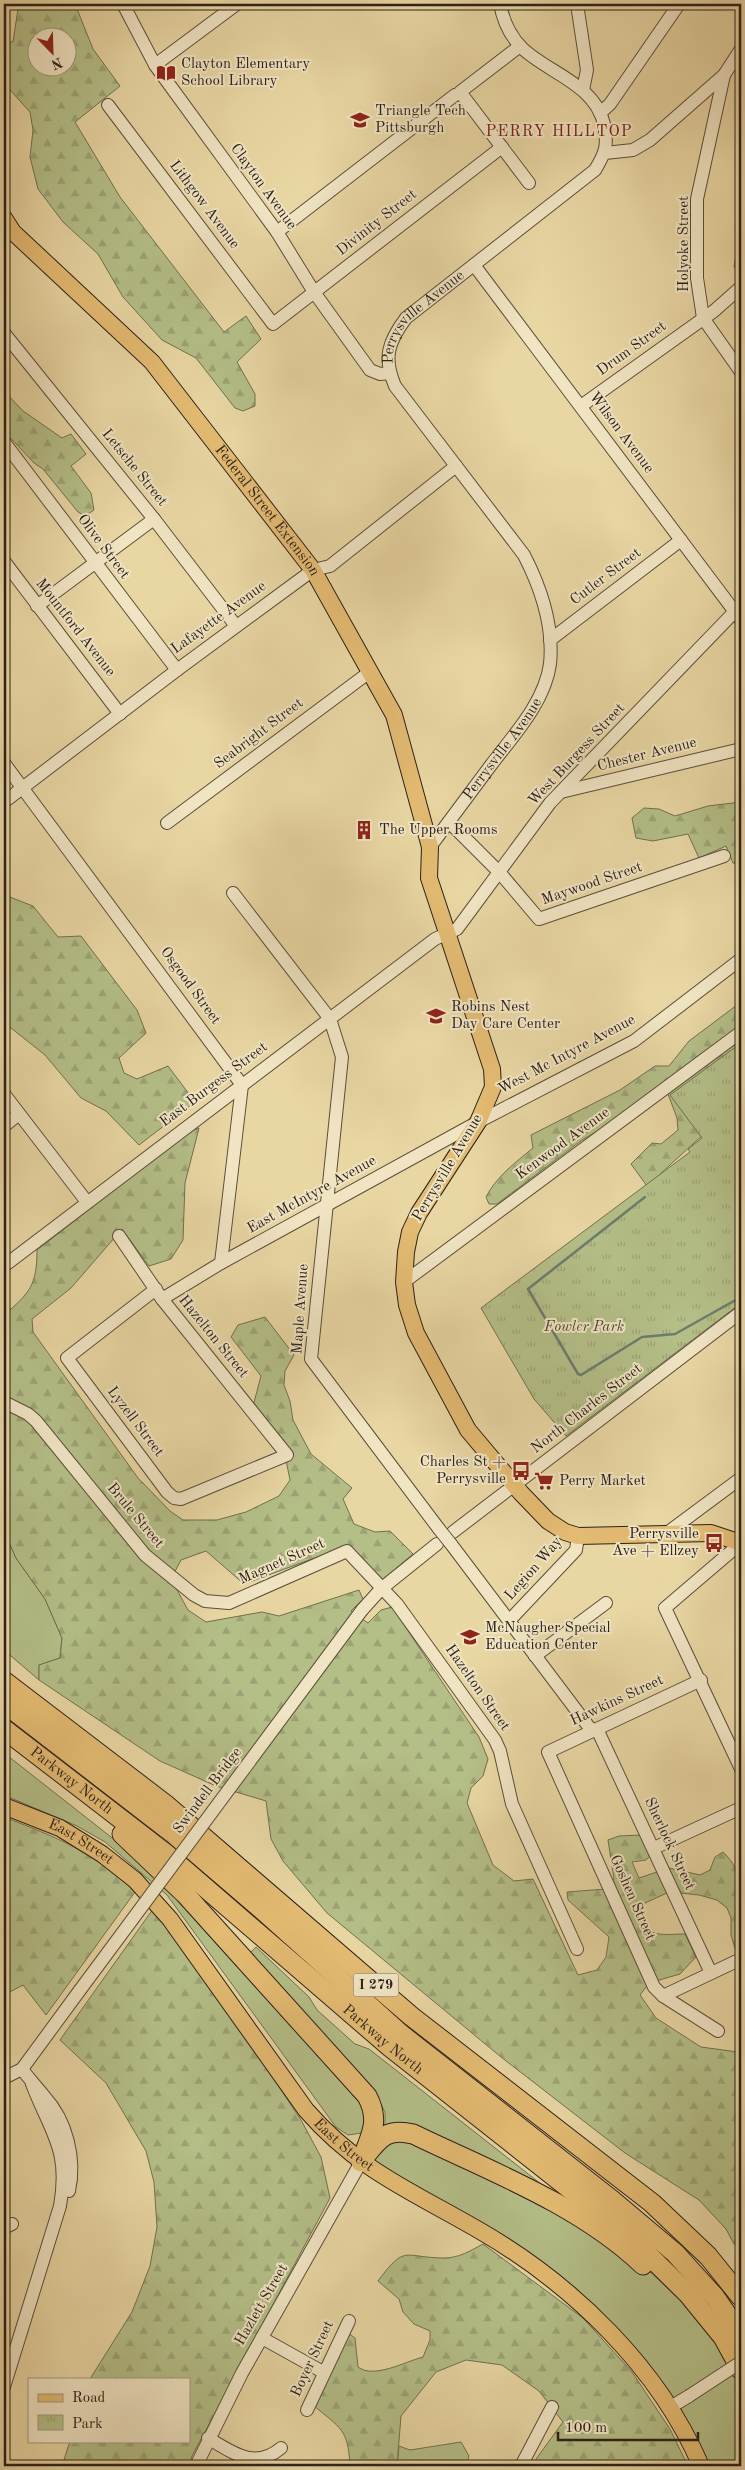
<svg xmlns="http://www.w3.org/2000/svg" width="745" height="2470" viewBox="0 0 745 2470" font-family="'Old Standard TT',serif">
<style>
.grass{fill:#b4be87;stroke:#707050}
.forest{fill:url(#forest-firs);stroke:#707050;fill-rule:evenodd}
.park{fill:url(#park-tufts);stroke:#707050}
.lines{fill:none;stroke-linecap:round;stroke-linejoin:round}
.stream{stroke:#6c7c6e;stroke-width:2.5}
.minor-casing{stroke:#5a4e3c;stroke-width:14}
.major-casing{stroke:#2b2119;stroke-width:18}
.highway-casing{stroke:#2b2119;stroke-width:21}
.minor{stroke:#f0e4c3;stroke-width:12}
.major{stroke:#e4bb72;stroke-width:16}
.highway{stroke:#e4bb72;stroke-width:19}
.minor-bridge-casing{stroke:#5a4e3c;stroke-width:14;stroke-linecap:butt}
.minor-bridge{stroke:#f0e4c3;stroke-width:12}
.labels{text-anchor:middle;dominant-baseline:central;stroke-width:4;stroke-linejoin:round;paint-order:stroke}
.shield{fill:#f0e4c3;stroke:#665c4c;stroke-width:1}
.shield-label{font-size:14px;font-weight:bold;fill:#2b2119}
.poi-label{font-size:15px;fill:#2b2119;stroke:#f0e4c3;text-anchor:start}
.street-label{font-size:15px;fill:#2b2119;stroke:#f0e4c3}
.park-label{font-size:15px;font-style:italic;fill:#4d4834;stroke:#f0e4c3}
.neighbourhood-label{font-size:16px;letter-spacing:1px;fill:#7a1f14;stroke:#f0e4c3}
</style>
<defs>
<pattern id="forest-firs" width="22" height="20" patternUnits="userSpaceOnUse" patternTransform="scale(1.25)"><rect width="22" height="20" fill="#b4be87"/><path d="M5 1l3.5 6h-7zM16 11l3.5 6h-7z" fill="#9ba374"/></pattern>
<pattern id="park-tufts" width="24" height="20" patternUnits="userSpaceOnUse" patternTransform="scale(1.25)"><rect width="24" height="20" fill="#b4be87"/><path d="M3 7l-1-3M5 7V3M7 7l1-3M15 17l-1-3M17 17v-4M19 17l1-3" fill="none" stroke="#9ba374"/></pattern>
</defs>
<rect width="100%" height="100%" fill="#e8d6a3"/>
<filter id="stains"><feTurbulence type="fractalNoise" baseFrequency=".004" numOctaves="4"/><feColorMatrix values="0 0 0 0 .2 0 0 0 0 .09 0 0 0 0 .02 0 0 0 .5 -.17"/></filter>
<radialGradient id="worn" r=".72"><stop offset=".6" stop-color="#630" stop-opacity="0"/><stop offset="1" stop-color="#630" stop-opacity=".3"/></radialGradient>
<g class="grass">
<path d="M4 1531 16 1558 45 1599 62 1638 60 1658 39 1665V1680L4 1650Z"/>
<path d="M4 1753 111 1837 176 1899 361 2104 369 2115 362 2133 348 2135 336 2127 167 1895 105 1842 77 1826 4 1795Z"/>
<path d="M256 1947 309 1997 317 2010 355 2044 369 2049 541 2184 539 2188 413 2126 402 2123 385 2126V2112L380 2103 249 1954Z"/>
<path d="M413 2134 635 2257 683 2303 716 2340 741 2374V2466H701L669 2408 570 2294 361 2162 377 2141Z"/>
<path d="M461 2442 469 2456 466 2466H397L399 2446 410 2450Z"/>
</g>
<g class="forest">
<path d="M4 4H75L93 49 120 86 75 122 120 197 224 332 246 316 261 339 237 362 255 394V406L243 411 235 408 196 358 162 340 123 297 98 254 63 222 38 189 30 157 33 130 30 112 11 91 4 89V42H13L18 9 4 6ZM38 38H68V68H38Z"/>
<path d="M741 219V268L734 267Z"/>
<path d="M4 391 23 411 62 438 71 434 86 454 71 466 91 493 94 510 85 516 78 512 43 469 34 463 4 431Z"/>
<path d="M741 802V864L733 863 726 846 699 858 688 834 653 841 636 838 632 818 644 808 659 809 675 816 708 806Z"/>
<path d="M7 896 33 906 58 937 81 936 137 1010 146 1033 119 1058 124 1073 137 1079 168 1066 195 1102 139 1145 106 1111 81 1098 45 1055 11 1028 4 1026V897Z"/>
<path d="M741 1002V1072L729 1111 647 1186 631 1164 652 1143 661 1144 678 1130 677 1118 668 1094 661 1090 622 1117 582 1140 497 1204H489L486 1197C496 1177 516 1162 533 1148L531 1135 620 1090 655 1066H669L689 1041Z"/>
<path d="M199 1128 185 1183 183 1240 171 1259 149 1266 122 1229 71 1288 32 1319 33 1332 138 1478 170 1511 183 1520H217L246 1512 279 1496 290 1480 283 1445 253 1406 261 1376 231 1337 238 1325 265 1317 294 1355 285 1371 284 1385 290 1401 293 1420 311 1454 352 1488 343 1499 354 1524 375 1532 390 1531 413 1554 382 1580 347 1546 244 1584 206 1551 181 1560 171 1579 188 1610 206 1622 262 1612 279 1616 359 1590 363 1599 351 1611 368 1623 381 1610 392 1607 479 1737 488 1759 483 1776 471 1788 467 1803 493 1865 514 1881 533 1879 578 1975 597 1970 606 1957 609 1937 568 1900 567 1892 606 1889 614 1879 608 1840 619 1836 641 1835 651 1855 646 1860 632 1862 639 1878 669 1868 700 1875 710 1870 715 1857 723 1852C734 1863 739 1871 736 1886L741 1892V1950L736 1952 731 1935V1918L727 1908 717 1900 699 1895 669 1892 645 1903 639 1917C650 1939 663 1934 685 1934L696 1957 680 1974 649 1983 640 1995 656 2018 701 2047 738 2052 741 2056V2249L734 2244 726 2229 699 2200 625 2153 501 2057 327 1913 283 1861 271 1839 266 1801 216 1786 160 1761 39 1680V1665L60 1658 62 1638 45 1599 16 1558 4 1531V1315C30 1293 37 1285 37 1250L189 1132Z"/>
<path d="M4 1817C56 1837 95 1852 135 1892L46 2015 23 1985 4 1995Z"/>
<path d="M153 1909 206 1977 301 2120 321 2157 330 2198 192 2456 189 2466H62L70 2441H189V2379H90L132 2312 150 2266 157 2227 154 2182 146 2151 106 2083 60 2040Z"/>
<path d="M483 2244 583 2318 632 2372 670 2429 688 2466H531L563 2422 539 2391 502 2365 466 2360 436 2372 401 2416 397 2466H350C348 2428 341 2429 313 2405L348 2333 355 2338 358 2367C374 2379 404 2362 423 2357L430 2340V2331L414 2324 403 2312 399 2299 378 2281C406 2243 404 2258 444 2258 459 2258 470 2251 483 2244Z"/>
</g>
<path class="park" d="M741 1043V1303L566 1436 534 1399 481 1308 690 1152 688 1149 702 1138 670 1095Z"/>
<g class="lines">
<path class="stream" d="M645 1197 528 1289 578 1374 581 1375 642 1337 675 1334 741 1297"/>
<g class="minor-casing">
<g id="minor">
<path d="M123 4 155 65 277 232 314 292 370 370 380 374 390 373"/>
<path d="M577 4 587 70 583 90"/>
<path d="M520 46 460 92 529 183"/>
<path d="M155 65 237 4"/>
<path d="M724 75 697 199V278L703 318 741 372"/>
<path d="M108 105 273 324 502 147"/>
<path d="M600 113 610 104 679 4"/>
<path d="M605 153 633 150 650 140 724 75 741 49"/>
<path d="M277 232 455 95"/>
<path d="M474 265 741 620"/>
<path d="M4 333 154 519 236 626"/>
<path d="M581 406 714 311 741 287"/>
<path d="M4 442 177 670"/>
<path d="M4 561 120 714"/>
<path d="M37 606 154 519"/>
<path d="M550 640 681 540"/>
<path d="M4 763 242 1085 221 1263"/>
<path d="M561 792 741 749"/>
<path d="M4 802 177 670 313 570 330 566 456 466"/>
<path d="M449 822 500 873 539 919 724 856"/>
<path d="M167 823 371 671"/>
<path id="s1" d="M430 847C450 820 471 792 491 765 513 736 545 702 550 664 554 625 541 588 524 555L395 386C383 358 388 342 406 318L595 170C606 152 608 145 604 124 595 84 548 73 522 48 510 36 503 20 500 4"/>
<path d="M233 893 330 1019 342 1057 311 1359 439 1529"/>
<path d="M4 1094 87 1202"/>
<path d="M4 1126 19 1114"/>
<path d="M119 1236 162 1299 287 1455 181 1499 174 1498 167 1492 67 1358 156 1289"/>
<path d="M4 1266 435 939 457 929 550 803 741 605"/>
<path d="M404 1282 741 1032"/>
<path d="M162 1299 221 1263 478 1122 634 1041 741 959"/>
<path d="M4 1402 28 1414 36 1421 145 1555 194 1595 205 1601 229 1603 347 1551 397 1604 495 1740 500 1751 512 1804 577 1949"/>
<path d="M453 1532 741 1312"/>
<path d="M667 1533 741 1478"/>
<path d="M741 1543 665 1608 741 1769"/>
<path d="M451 1544 592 1731"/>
<path d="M362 1610 381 1589 437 1544"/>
<path d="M509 1621 576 1550 578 1536"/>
<path d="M535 1656 606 1603"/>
<path d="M701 1680 548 1752 654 1987 663 1996 718 2031"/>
<path d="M597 1729 711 1973"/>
<path d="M654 1848 741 1808"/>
<path d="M663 1996 741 1959"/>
<path d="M22 2069C29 2079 37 2087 44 2096 67 2121 76 2159 69 2191"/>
<path d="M4 2078 22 2069 80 1990"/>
<path d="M4 2228 12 2224"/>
<path d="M262 2338 323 2372"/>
<path d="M4 2387 60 2206C70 2150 51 2133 32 2084"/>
<path d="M669 2408 689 2396"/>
<path d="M307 2410 349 2321"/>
<path d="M208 2438C233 2453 255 2470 281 2448"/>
<path d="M196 2466 242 2373 361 2162"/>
<path d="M521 2466 552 2407"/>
</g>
</g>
<g class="major-casing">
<g id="major">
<path id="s2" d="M4 218 13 232 152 362 313 570 394 715 430 847 429 878 492 1069 493 1087 478 1122 419 1213 410 1232 406 1252 404 1282 407 1305 416 1333 468 1430 521 1493 548 1521 565 1532 578 1536 711 1533 741 1543"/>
<path id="s3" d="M4 1806 60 1828 102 1854 135 1880 170 1919 306 2110C360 2172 414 2192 482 2232 573 2285 659 2368 701 2466"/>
</g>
</g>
<g class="highway-casing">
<g id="highway">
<path d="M4 1681 165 1804 411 2016 652 2203 708 2256 741 2297"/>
<path d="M4 1703 175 1835 267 1914 402 2035 612 2200 675 2253 715 2297 741 2335"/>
<path id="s4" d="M4 1729 165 1853 390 2047 627 2234 688 2294 723 2337 741 2370"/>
<path d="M122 1834 185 1894 367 2096C381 2122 370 2136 361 2162"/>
<path d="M366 2155C381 2136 389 2128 413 2134 490 2171 580 2205 643 2265"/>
</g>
</g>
<use href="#minor" class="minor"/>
<use href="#major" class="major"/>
<use href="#highway" class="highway"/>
<g class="minor-bridge-casing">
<g id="minor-bridge">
<path d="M439 1529 451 1544"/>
<path d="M80 1990 362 1610"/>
<path d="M689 2396 741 2362"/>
</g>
</g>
<use href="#minor-bridge" class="minor-bridge"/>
</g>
<defs>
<g id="library-bare" transform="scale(1.5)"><path d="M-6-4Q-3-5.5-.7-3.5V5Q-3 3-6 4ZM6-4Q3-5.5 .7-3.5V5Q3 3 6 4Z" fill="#8f2418" stroke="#f0e4c3" stroke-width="2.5" paint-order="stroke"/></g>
<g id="university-bare" transform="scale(1.5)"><path d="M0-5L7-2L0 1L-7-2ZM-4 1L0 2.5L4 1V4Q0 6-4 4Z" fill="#8f2418" stroke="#f0e4c3" stroke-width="2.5" paint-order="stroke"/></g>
<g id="building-bare" transform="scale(1.5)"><path d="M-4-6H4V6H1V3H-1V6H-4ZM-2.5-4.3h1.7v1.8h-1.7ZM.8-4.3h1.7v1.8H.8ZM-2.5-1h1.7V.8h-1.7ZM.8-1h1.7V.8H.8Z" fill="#8f2418" stroke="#f0e4c3" stroke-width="2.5" paint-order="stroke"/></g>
<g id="school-bare" transform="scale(1.5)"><path d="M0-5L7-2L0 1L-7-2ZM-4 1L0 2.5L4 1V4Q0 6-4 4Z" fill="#8f2418" stroke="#f0e4c3" stroke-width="2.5" paint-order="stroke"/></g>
<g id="bus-bare" transform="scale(1.5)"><path d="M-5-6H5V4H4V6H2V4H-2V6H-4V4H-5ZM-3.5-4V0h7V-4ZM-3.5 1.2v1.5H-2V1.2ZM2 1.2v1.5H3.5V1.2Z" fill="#8f2418" stroke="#f0e4c3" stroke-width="2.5" paint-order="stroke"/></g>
<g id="supermarket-bare" transform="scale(1.5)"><path d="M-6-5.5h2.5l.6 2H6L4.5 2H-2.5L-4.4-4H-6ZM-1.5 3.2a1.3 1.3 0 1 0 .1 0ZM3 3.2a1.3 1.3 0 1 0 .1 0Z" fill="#8f2418" stroke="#f0e4c3" stroke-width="2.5" paint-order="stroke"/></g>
</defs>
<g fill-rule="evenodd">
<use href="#library-bare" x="166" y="73"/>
<use href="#university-bare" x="360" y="120"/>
<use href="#building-bare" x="364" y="830"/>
<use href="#school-bare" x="436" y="1016"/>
<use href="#bus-bare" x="521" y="1471"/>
<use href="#supermarket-bare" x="544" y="1481"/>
<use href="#bus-bare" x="714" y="1543"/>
<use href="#school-bare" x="470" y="1637"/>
</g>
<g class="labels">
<rect class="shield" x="353.5" y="1973.5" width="45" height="23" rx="4"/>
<g class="shield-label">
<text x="376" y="1985">I 279</text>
</g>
<g class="poi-label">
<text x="181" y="64">Clayton Elementary<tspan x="181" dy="17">School Library</tspan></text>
<text x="375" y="111">Triangle Tech<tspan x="375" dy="17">Pittsburgh</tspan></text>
<text x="379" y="830">The Upper Rooms</text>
<text x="451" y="1007">Robins Nest<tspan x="451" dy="17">Day Care Center</tspan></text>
<text x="506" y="1462" text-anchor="end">Charles St +<tspan x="506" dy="17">Perrysville</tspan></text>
<text x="559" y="1481">Perry Market</text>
<text x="699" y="1534" text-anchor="end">Perrysville<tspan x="699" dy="17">Ave + Ellzey</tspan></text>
<text x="485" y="1628">McNaugher Special<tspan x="485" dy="17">Education Center</tspan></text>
</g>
<g class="street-label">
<text transform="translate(263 187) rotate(54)">Clayton Avenue</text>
<text transform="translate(204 205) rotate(53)">Lithgow Avenue</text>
<text transform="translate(377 223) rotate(-38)">Divinity Street</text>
<text transform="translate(684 244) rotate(-90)">Holyoke Street</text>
<text stroke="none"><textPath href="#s1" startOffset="631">Perrysville Avenue</textPath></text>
<text transform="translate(632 349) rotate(-36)">Drum Street</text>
<text transform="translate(621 433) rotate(53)">Wilson Avenue</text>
<text transform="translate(134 468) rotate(51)">Letsche Street</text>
<text stroke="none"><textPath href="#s2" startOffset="395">Federal Street Extension</textPath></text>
<text transform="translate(103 547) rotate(53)">Olive Street</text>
<text transform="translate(606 577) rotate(-37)">Cutler Street</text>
<text transform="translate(219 618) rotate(-36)">Lafayette Avenue</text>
<text transform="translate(75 628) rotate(52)">Mountford Avenue</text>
<text transform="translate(259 734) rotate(-37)">Seabright Street</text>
<text stroke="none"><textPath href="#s1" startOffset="122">Perrysville Avenue</textPath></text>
<text transform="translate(577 755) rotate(-47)">West Burgess Street</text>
<text transform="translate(647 755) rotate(-14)">Chester Avenue</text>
<text transform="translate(592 884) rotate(-19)">Maywood Street</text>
<text transform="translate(190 986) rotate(54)">Osgood Street</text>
<text transform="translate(567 1055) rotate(-28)">West Mc Intyre Avenue</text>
<text transform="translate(214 1085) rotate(-37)">East Burgess Street</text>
<text transform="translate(563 1144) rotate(-36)">Kenwood Avenue</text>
<text transform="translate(448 1168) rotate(-59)">Perrysville Avenue</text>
<text transform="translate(312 1195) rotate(-29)">East McIntyre Avenue</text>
<text transform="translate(301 1309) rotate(-86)">Maple Avenue</text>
<text transform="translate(213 1337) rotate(51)">Hazelton Street</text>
<text transform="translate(587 1409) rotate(-38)">North Charles Street</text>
<text transform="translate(135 1422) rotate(53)">Lyzell Street</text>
<text transform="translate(135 1516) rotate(50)">Brule Street</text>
<text transform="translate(282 1562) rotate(-24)">Magnet Street</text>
<text transform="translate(534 1569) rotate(-49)">Legion Way</text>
<text transform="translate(477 1688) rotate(55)">Hazelton Street</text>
<text transform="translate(617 1701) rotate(-25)">Hawkins Street</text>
<text stroke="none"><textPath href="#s4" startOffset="85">Parkway North</textPath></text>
<text transform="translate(208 1791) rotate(-53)">Swindell Bridge</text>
<text stroke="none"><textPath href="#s3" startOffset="85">East Street</textPath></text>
<text transform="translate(669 1844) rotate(65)">Sherlock Street</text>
<text transform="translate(632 1898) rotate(66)">Goshen Street</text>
<text stroke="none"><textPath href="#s4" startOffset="490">Parkway North</textPath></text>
<text stroke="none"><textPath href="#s3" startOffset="490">East Street</textPath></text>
<text transform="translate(262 2305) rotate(-60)">Hazlett Street</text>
<text transform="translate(313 2359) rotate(-65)">Boyer Street</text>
</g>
<g class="park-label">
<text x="584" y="1327">Fowler Park</text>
</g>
<g class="neighbourhood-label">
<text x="559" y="132">PERRY HILLTOP</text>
</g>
</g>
<rect width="745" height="2470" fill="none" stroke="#e8d6a3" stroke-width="20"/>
<rect x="5" y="5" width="735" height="2460" fill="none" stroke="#2b2119" stroke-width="2.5"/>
<rect x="10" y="10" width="725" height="2450" fill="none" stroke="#2b2119"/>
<rect x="28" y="2378" width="162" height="65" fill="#f0e4c3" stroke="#a1967f"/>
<rect x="38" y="2394" width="25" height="8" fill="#e4bb72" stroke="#a1967f"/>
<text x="72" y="2402" font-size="15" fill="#2b2119">Road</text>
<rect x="38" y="2415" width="25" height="15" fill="url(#park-tufts)" stroke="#a1967f"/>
<text x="72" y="2428" font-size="15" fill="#2b2119">Park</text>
<g transform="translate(52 52) rotate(157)"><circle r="24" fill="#f0e4c3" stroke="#a1967f"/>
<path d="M0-4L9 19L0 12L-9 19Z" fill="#8f2418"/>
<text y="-8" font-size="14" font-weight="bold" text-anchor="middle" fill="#2b2119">N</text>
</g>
<path d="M558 2432v8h140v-8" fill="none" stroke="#2b2119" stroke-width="2.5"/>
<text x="565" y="2432" font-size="15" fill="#2b2119" stroke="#f0e4c3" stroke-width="4" paint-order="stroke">100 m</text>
<rect width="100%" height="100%" filter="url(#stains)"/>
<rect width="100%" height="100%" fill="url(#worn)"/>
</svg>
